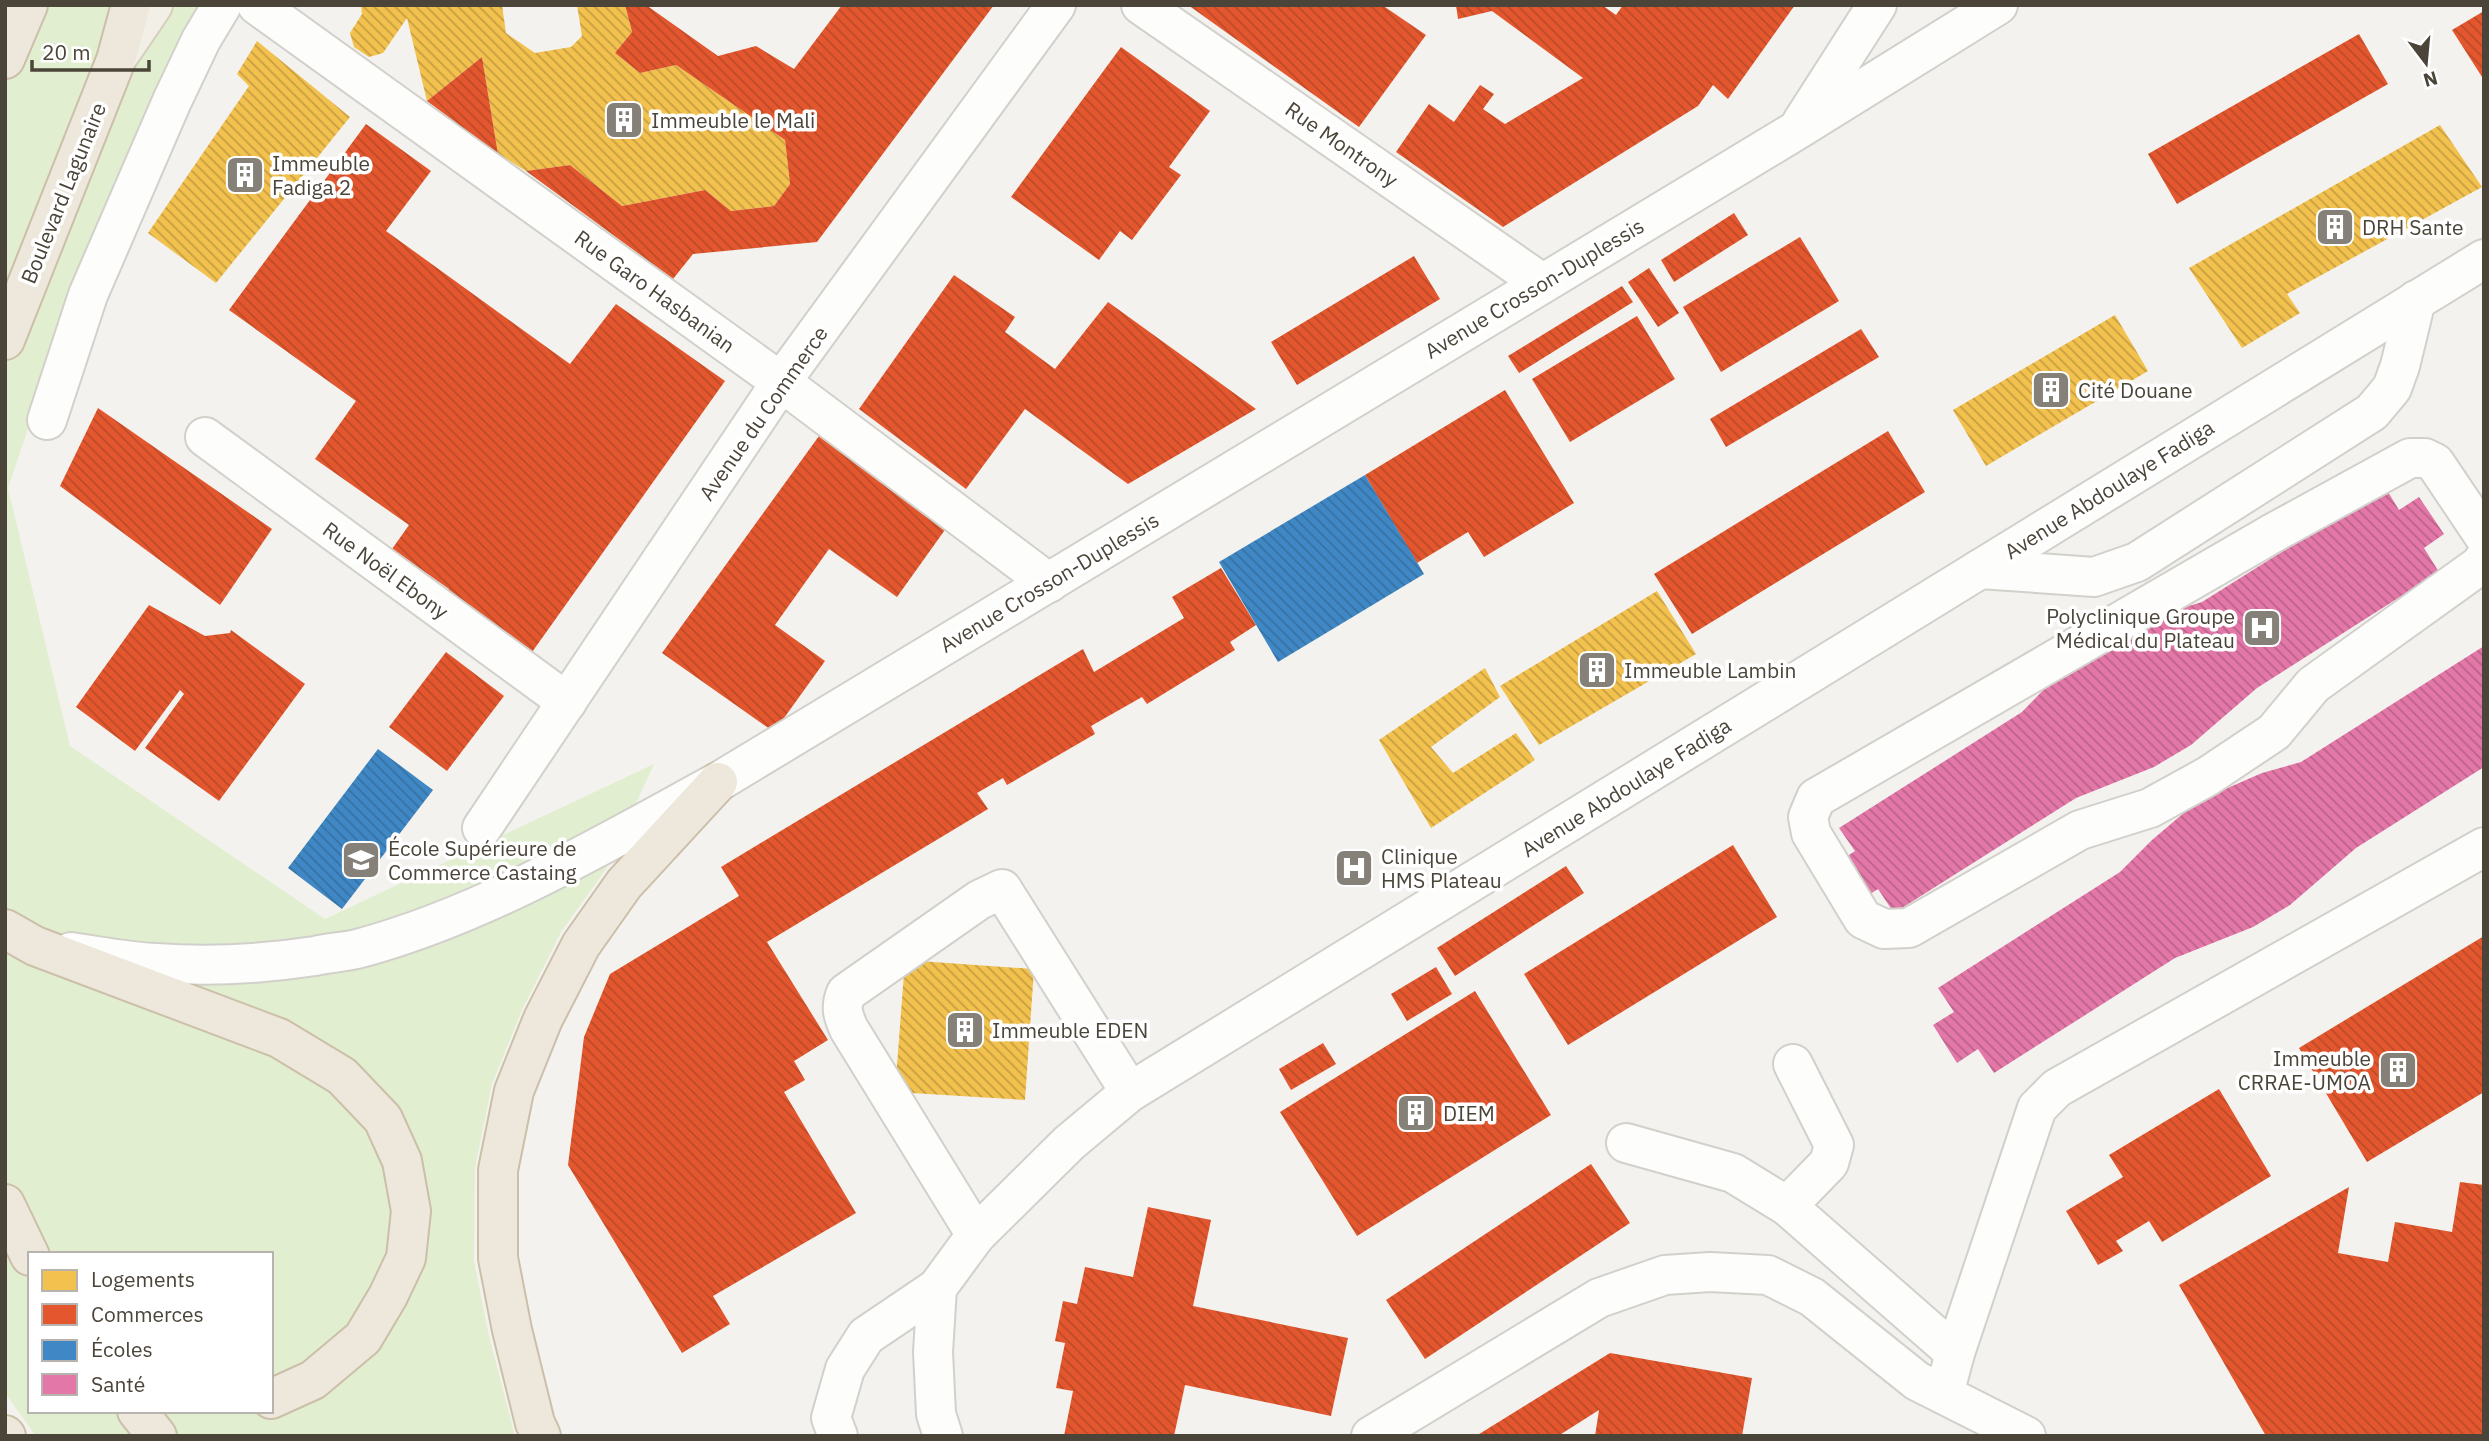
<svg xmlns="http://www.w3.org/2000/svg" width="2489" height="1441" viewBox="0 0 2489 1441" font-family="'IBM Plex Sans',sans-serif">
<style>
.green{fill:#e1eecf;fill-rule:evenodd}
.homes{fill:url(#homes-back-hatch)}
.shops{fill:url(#shops-back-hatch)}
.schools{fill:url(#schools-back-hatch)}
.health{fill:url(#health-back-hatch)}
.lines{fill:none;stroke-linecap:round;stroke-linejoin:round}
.minor-casing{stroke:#d2d0cb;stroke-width:42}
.major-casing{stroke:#d6cebb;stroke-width:42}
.highway-casing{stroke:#ccbfa9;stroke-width:42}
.minor{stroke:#fdfdfc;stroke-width:38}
.major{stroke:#f2efe6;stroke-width:38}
.highway{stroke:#ede8db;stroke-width:38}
.labels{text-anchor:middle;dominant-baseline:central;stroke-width:7;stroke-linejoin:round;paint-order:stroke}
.poi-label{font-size:21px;fill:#4b4439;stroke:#fff;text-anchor:start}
.street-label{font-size:21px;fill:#4b4439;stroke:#fff}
</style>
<defs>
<pattern id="homes-back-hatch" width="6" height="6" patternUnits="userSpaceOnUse" patternTransform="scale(1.75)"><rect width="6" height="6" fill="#f2c14e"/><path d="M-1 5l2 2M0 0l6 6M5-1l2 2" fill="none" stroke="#c69e42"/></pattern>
<pattern id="shops-back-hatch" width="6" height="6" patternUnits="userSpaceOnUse" patternTransform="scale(1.75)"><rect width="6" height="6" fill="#e4572e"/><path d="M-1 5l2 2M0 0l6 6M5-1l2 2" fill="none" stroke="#bb4a28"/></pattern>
<pattern id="schools-back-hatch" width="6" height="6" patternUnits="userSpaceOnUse" patternTransform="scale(1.75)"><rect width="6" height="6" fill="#3f88c5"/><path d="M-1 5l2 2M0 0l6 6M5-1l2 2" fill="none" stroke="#3771a1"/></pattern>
<pattern id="health-back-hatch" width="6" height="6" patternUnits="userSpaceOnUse" patternTransform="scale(1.75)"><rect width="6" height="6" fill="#e377a8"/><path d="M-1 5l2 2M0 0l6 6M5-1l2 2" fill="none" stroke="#ba638a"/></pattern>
</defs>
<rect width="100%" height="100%" fill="#f4f2ee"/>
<path class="green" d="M5 5H212L90 246 8 488 70 746 325 919 654 764 606 869 561 932 522 1010 492 1084 475 1168 474 1261 489 1336 515 1436H36L5 1393ZM30 1254H271V1411H30Z"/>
<g class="homes">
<path d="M361 5H502L506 33 535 53 571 47 582 36 577 5H625L632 32 615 53 640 73 676 65 785 140 790 184 774 206 731 211 705 190 622 206 570 165 526 171 498 154 482 57 427 101 407 18 383 53 369 57 354 47 350 33 362 14Z"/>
<path d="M257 41 350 117 216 283 148 233 249 86 237 74Z"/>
<path d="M2440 125 2482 187 2287 294 2300 313 2242 348 2189 268Z"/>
<path d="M2115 315 2148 371 1986 466 1953 410Z"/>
<path d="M1657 591 1696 654 1539 745 1500 686Z"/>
<path d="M1485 668 1500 697 1431 747 1453 773 1516 733 1535 760 1431 828 1379 740Z"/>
<path d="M905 960 1034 969 1025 1100 895 1092Z"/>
</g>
<g class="shops">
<path d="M625 5H646L718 56 756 46 794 69 842 5H994L817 242 693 254 673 279 526 171 570 165 622 206 705 190 731 211 774 206 790 184 785 140 676 65 640 73 615 53 632 32Z"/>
<path d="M1188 5H1382L1426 35 1359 127Z"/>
<path d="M1456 5H1602L1616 15 1623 5H1795L1728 99 1713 85 1698 106 1503 227 1396 152 1429 104 1454 122 1480 85 1494 94 1483 109 1505 124 1583 78 1492 11 1458 19Z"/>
<path d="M2484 11V80L2452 30Z"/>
<path d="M2359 34 2388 84 2177 204 2148 154Z"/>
<path d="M1121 47 1210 111 1169 167 1181 175 1132 240 1120 231 1099 260 1011 197Z"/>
<path d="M482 57 498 154 427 101Z"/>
<path d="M366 124 431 171 386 231 570 364 616 304 725 381 525 662 440 601 449 589 392 549 409 525 315 459 356 401 229 310Z"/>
<path d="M1734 213 1748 235 1674 282 1661 260Z"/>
<path d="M1800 237 1839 301 1721 372 1683 307Z"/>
<path d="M1414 256 1440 299 1297 385 1271 342Z"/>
<path d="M1649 268 1679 313 1658 327 1628 282Z"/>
<path d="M954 275 1015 317 1005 332 1055 369 1108 302 1256 409 1128 484 1025 409 966 489 859 409Z"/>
<path d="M1622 286 1633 302 1519 373 1508 356Z"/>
<path d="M1637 316 1675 379 1570 442 1532 379Z"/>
<path d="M1861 329 1879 357 1726 447 1710 419Z"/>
<path d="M1505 390 1574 503 1484 557 1468 532 1417 563 1365 475Z"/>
<path d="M98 408 272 529 220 605 60 486Z"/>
<path d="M1888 431 1925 492 1692 634 1654 574Z"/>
<path d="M819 436 947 527 897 597 829 549 775 625 825 661 774 732 662 653Z"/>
<path d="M1221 568 1256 625 1230 642 1235 650 1147 704 1142 697 1091 726 1095 734 1007 785 1003 778 977 793 988 809 767 942 828 1040 794 1061 805 1080 784 1092 856 1213 713 1296 730 1324 682 1353 568 1165 584 1037 610 974 739 896 721 867 1083 649 1094 672 1184 618 1172 597Z"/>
<path d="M149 605 205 636 230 633 231 630 305 684 219 801 145 748 184 694 180 690 135 751 76 707Z"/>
<path d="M446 652 504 696 447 771 389 727Z"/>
<path d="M1733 845 1777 917 1568 1045 1524 974Z"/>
<path d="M1566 866 1584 893 1455 976 1437 948Z"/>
<path d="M2484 936V1092L2367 1162 2299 1048Z"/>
<path d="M1436 967 1452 994 1407 1021 1391 994Z"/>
<path d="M1475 991 1551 1115 1357 1236 1280 1112Z"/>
<path d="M1323 1043 1336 1064 1291 1090 1279 1069Z"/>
<path d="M2219 1089 2271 1176 2162 1242 2149 1221 2116 1241 2123 1251 2098 1265 2066 1211 2123 1177 2109 1155Z"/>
<path d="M1591 1164 1630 1223 1425 1359 1386 1300Z"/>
<path d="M2460 1182 2484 1185V1436H2266L2179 1285 2349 1187 2338 1253 2388 1262 2395 1222 2452 1232Z"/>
<path d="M1148 1207 1211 1220 1193 1306 1348 1338 1331 1416 1185 1385 1174 1436H1064L1073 1391 1056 1388 1065 1343 1055 1341 1063 1301 1077 1304 1085 1267 1133 1277Z"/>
<path d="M1610 1353 1752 1378 1742 1436H1595L1599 1410 1558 1436H1476Z"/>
</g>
<g class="schools">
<path d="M1365 475 1424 574 1278 662 1219 562Z"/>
<path d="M378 749 433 790 342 909 288 868Z"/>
</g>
<g class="health">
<path d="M2385 487 2399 510 2419 497 2444 534 2424 548 2439 572 2257 688 2191 745 2154 767 2076 798 1894 913 1878 889 1858 902 1834 865 1855 851 1839 828 2022 712 2053 680 2163 614 2202 602Z"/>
<path d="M2484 646V767L2356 848 2290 905 2253 927 2175 958 1994 1073 1978 1049 1957 1063 1933 1025 1954 1012 1938 988 2120 872 2152 840 2185 812 2223 790 2262 773 2301 762Z"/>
</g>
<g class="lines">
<g class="minor-casing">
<g id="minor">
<path d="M257 5 781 382 1049 583"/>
<path d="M1141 5 1542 283"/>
<path d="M1802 122 1877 5"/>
<path d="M47 420 88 295 172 101 201 40 222 5"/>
<path d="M205 437 567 702"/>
<path d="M2484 536 2435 463 2425 458H2410L2273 533 1816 798 1808 817 1811 833 1863 919 1884 929 1909 928 2080 830 2150 808 2208 776 2274 732 2313 685 2480 565 2484 559"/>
<path d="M1980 569 2094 577 2137 562 2372 412 2392 388 2400 366 2416 300"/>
<path d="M482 828 781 382 1056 5"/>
<path d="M71 952C99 956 128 962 156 963 209 967 262 964 315 956 328 953 343 952 357 949 482 916 604 844 718 782L1797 130 1998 5"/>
<path d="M1626 1143 1733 1173 1787 1206 1955 1353"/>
<path d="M1787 1206 1829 1163 1834 1145 1793 1064"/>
<path d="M976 1235 849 1029C843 1016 840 1007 846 993L979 900 1002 889 1130 1092"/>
<path d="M1944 1394 1955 1353 2037 1108 2057 1088 2484 847"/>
<path d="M838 1436 831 1418 845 1369 866 1336 937 1288"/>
<path d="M943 1436 936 1414 933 1352 937 1288 976 1235 1069 1143 1130 1092 2484 259"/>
<path d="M1371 1436 1599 1298 1665 1275 1710 1272 1768 1275 1812 1297 1917 1381 2026 1436"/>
</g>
</g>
<g class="major-casing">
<path id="major" d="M119 55 153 5"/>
</g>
<g class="highway-casing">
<g id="highway">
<path d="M5 59 28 5"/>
<path d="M5 340 116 60 131 5"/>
<path d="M5 929 35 946 279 1038 342 1076 383 1119 402 1161 411 1211 406 1258 388 1296 363 1338 313 1380 271 1399"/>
<path d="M5 1204 30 1256"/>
<path d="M137 1411 157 1436"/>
<path d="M5 1435 6 1436"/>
<path d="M541 1436 535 1423 512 1330 498 1258V1170L514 1091 543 1019 581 945 624 884 718 782"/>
</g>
</g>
<use href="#minor" class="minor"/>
<use href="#major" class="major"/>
<use href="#highway" class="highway"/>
</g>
<defs>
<g id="building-square" transform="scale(2.0125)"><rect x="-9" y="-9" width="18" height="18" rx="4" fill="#868178" stroke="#fff"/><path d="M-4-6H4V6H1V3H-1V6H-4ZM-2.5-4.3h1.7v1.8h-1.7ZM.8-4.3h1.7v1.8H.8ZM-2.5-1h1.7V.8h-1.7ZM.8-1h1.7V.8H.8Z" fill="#fff"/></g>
<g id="hospital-square" transform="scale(2.0125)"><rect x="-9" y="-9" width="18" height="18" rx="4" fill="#868178" stroke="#fff"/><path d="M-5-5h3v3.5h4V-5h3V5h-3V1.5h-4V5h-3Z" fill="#fff"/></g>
<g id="university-square" transform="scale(2.0125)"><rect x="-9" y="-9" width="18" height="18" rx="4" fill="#868178" stroke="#fff"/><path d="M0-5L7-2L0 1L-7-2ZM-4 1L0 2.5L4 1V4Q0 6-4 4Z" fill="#fff"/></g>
</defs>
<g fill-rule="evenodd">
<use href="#building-square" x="624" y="120"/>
<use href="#building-square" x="245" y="175"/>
<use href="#building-square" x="2335" y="227"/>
<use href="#building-square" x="2051" y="390"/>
<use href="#hospital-square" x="2262" y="628"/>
<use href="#building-square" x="1597" y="670"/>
<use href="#university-square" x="361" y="860"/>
<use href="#hospital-square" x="1354" y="868"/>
<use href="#building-square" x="965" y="1030"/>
<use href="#building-square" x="2398" y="1070"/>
<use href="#building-square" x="1416" y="1113"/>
</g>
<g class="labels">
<g class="poi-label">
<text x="651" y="120">Immeuble le Mali</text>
<text x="272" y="163">Immeuble<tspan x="272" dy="24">Fadiga 2</tspan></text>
<text x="2362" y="227">DRH Sante</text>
<text x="2078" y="390">Cité Douane</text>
<text x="2235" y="616" text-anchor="end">Polyclinique Groupe<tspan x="2235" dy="24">Médical du Plateau</tspan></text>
<text x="1624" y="670">Immeuble Lambin</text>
<text x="388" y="848">École Supérieure de<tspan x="388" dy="24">Commerce Castaing</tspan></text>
<text x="1381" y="856">Clinique<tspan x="1381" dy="24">HMS Plateau</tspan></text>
<text x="992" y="1030">Immeuble EDEN</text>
<text x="2371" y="1058" text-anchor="end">Immeuble<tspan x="2371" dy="24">CRRAE-UMOA</tspan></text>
<text x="1443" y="1113">DIEM</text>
</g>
<g class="street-label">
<text transform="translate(1342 144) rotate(35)">Rue Montrony</text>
<text transform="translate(63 193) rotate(-68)">Boulevard Lagunaire</text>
<text transform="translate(1534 288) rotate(-31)">Avenue Crosson-Duplessis</text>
<text transform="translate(655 291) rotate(36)">Rue Garo Hasbanian</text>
<text transform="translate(763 413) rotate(-55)">Avenue du Commerce</text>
<text transform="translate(2109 489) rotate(-32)">Avenue Abdoulaye Fadiga</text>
<text transform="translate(386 570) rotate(36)">Rue Noël Ebony</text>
<text transform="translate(1049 582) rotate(-31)">Avenue Crosson-Duplessis</text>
<text transform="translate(1626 787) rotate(-32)">Avenue Abdoulaye Fadiga</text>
</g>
</g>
<rect width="2489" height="1441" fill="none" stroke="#4b4439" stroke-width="14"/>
<rect x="28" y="1252" width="245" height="161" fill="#ffffff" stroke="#b7b4b0" stroke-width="2"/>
<rect x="42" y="1270" width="35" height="21" fill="#f2c14e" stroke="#b7b4b0" stroke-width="2"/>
<text x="91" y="1287" font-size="21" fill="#4b4439">Logements</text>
<rect x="42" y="1304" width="35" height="21" fill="#e4572e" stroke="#b7b4b0" stroke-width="2"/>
<text x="91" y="1322" font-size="21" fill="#4b4439">Commerces</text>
<rect x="42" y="1340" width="35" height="21" fill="#3f88c5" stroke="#b7b4b0" stroke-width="2"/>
<text x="91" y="1357" font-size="21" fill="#4b4439">Écoles</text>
<rect x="42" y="1374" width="35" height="21" fill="#e377a8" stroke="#b7b4b0" stroke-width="2"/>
<text x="91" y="1392" font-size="21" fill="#4b4439">Santé</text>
<g transform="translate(2426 63) rotate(164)" stroke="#ffffff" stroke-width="5" paint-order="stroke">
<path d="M0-5L12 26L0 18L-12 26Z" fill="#4b4439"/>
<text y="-10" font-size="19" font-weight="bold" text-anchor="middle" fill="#4b4439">N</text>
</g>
<path d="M32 60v10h117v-10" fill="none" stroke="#4b4439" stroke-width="3.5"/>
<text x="42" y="60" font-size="21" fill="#4b4439" stroke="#ffffff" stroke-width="5" paint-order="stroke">20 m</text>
</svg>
